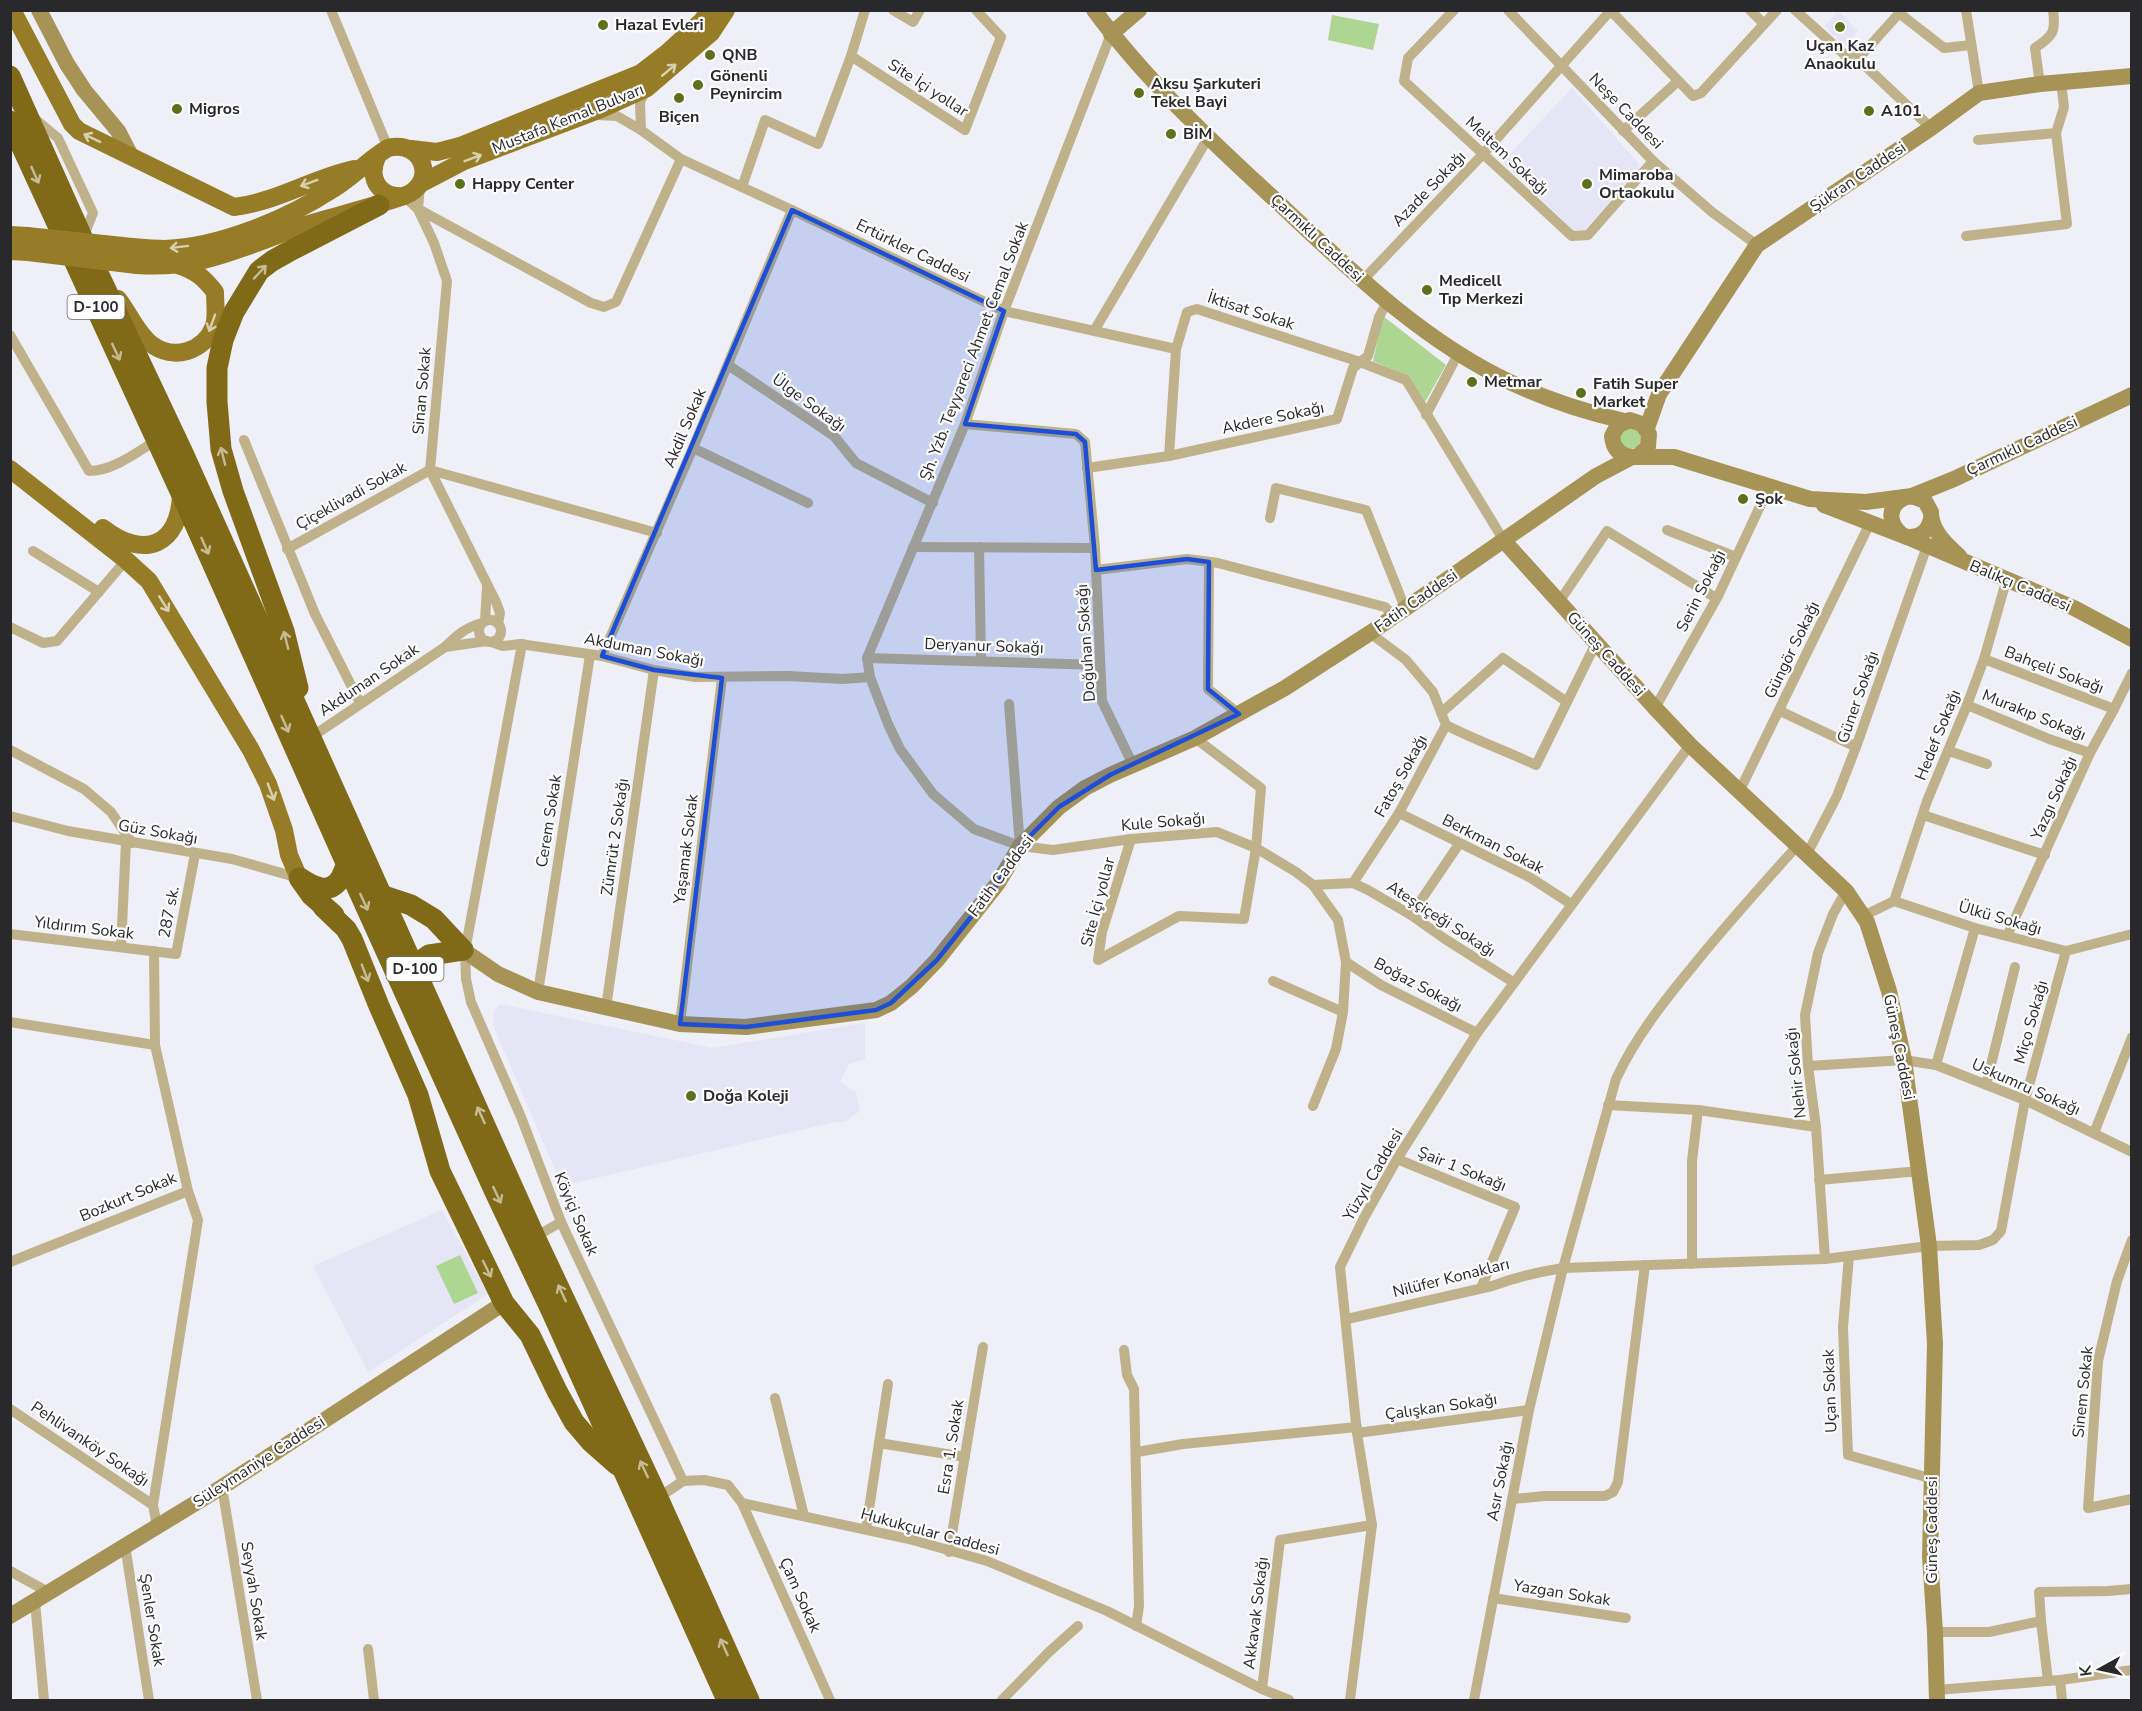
<svg xmlns="http://www.w3.org/2000/svg" width="2142" height="1711" viewBox="0 0 2142 1711" font-family="'Nunito Sans',sans-serif">
<style>
.built{fill:#e5e5f5}
.green{fill:#add693}
.lines{fill:none;stroke-linecap:round;stroke-linejoin:round}
.street{stroke:#bfb28a;stroke-width:10}
.secondary{stroke:#a79355;stroke-width:16}
.primary{stroke:#967c26;stroke-width:18}
.highway{stroke:#816a17;stroke-width:21}
.primary-bridge{stroke:#967c26;stroke-width:18}
.oneway{stroke:#d9d0b2}
.oneway2{stroke:#c5bb96}
.marked{fill:#1d4ed8;fill-opacity:0.2;stroke:#1d4ed8;stroke-width:4.5;stroke-linejoin:round}
.poi-dot{fill:#5f701d;stroke:#fdfdfe;stroke-width:2}
.labels{text-anchor:middle;dominant-baseline:central;stroke-width:4.5;stroke-linejoin:round;paint-order:stroke}
.shield{fill:#fdfdfe;stroke:#69696b;stroke-width:1.5}
.shield-label{font-size:15px;font-weight:bold;fill:#29292c}
.poi-label{font-size:16px;font-weight:bold;fill:#29292c;stroke:#fdfdfe;text-anchor:start}
.street-label{font-size:16px;fill:#29292c;stroke:#fdfdfe}
</style>
<rect width="100%" height="100%" fill="#efeff7"/>
<g class="built">
<path d="M1838 11 1858 31 1845 45 1835 37 1834 35 1833 36 1825 26Z"/>
<path d="M1572 88 1639 164 1638 171 1584 230H1574L1502 162Z"/>
<path d="M500 1004 713 1048 865 1023V1059L849 1064 840 1082 856 1092 860 1111 845 1122H835L562 1186 493 1025 494 1011Z"/>
<path d="M442 1210 488 1294 368 1372 313 1266Z"/>
</g>
<g class="green">
<path d="M1332 15 1379 24 1373 50 1328 40Z"/>
<path d="M1383 316 1446 365 1425 402 1410 377 1373 361Z"/>
<circle cx="1630" cy="438" r="11"/>
<path d="M460 1255 478 1293 454 1304 436 1266Z"/>
</g>
<g class="lines">
<g class="street">
<path d="M331 10 388 148"/>
<path d="M893 10 913 22 920 10"/>
<path d="M1454 10 1408 58 1404 81 1572 236 1588 235 1653 161"/>
<path d="M1508 10 1653 161 1712 212 1757 245"/>
<path d="M1750 10 1764 24"/>
<path d="M1795 10 1845 55 1858 59 1931 128"/>
<path d="M1966 10 1979 93"/>
<path d="M1611 11 1693 96 1701 93 1777 10"/>
<path d="M1899 13 1944 48 1971 45"/>
<path d="M1111 34 1004 311 965 424 867 658 870 677 888 724 900 749 933 794 974 829 1020 846 1053 850 1131 839 1217 832 1256 848 1296 872 1313 885 1338 920 1346 962 1343 1012 1336 1049 1313 1106"/>
<path d="M851 56 865 10"/>
<path d="M1858 59 1902 10"/>
<path d="M2040 84 2035 48C2053 36 2056 32 2053 10"/>
<path d="M596 115 617 116 641 130 681 159 792 210 1004 311 1176 349"/>
<path d="M34 118 58 138 93 213 83 238"/>
<path d="M641 130 640 102 646 90"/>
<path d="M1623 131 1677 82"/>
<path d="M1978 140 2056 133"/>
<path d="M420 185 418 209 591 303 604 307 616 302 681 159"/>
<path d="M742 187 765 120 818 144 851 56 965 130 1001 37 976 10"/>
<path d="M404 196 418 209 434 243 447 281 430 470 496 602 500 613 498 624"/>
<path d="M1966 236 2067 224 2056 133 2064 107 2061 82"/>
<path d="M1362 281 1483 154 1611 10"/>
<path d="M1094 331 1208 138"/>
<path d="M10 335 89 471C113 471 137 452 157 440"/>
<path d="M728 365 834 436 856 463 933 503"/>
<path d="M1426 415 1458 354"/>
<path d="M965 424 1076 434 1085 442 1095 548 1102 701 1133 765"/>
<path d="M244 440 315 614 360 703"/>
<path d="M693 448 808 503"/>
<path d="M1169 456 1176 349 1187 312 1197 309 1360 362 1406 380 1504 541"/>
<path d="M1087 468 1169 456 1337 419 1353 368 1368 356 1379 317 1387 302"/>
<path d="M1270 518 1276 488 1366 510 1405 608"/>
<path d="M1667 530 1736 557"/>
<path d="M913 547 1095 548"/>
<path d="M979 547 981 660"/>
<path d="M287 549 430 470 657 533"/>
<path d="M33 551 99 592"/>
<path d="M1209 562 1208 689 1239 714"/>
<path d="M1096 570 1187 559 1218 563 1385 607 1394 616"/>
<path d="M1559 602 1607 531 1716 598"/>
<circle cx="490" cy="631" r="11"/>
<path d="M485 621 487 587"/>
<path d="M10 627 43 643 57 641 126 560"/>
<path d="M491 642 503 646 520 644 602 656 654 670 695 677 788 676 843 679 870 677"/>
<path d="M522 644 465 951 466 979 471 1002 521 1117 561 1222 683 1481"/>
<path d="M445 647 487 641"/>
<path d="M602 656 693 448 792 210"/>
<path d="M867 658 1099 665"/>
<path d="M1984 659 2114 709"/>
<path d="M1009 704 1020 846"/>
<path d="M1967 705 2049 739 2090 753"/>
<path d="M1655 708 1718 596 1770 485"/>
<path d="M1780 711 1856 747"/>
<path d="M1441 713 1503 658 1567 702"/>
<path d="M1446 725C1475 740 1506 751 1536 765L1596 643"/>
<path d="M310 738 445 647C456 636 466 627 482 623"/>
<path d="M10 750 84 789 111 812 132 843"/>
<path d="M1949 751 1987 764"/>
<path d="M1740 790 1870 523"/>
<path d="M1399 813 1531 878 1571 904"/>
<path d="M1923 815 2045 855"/>
<path d="M10 816 68 831 232 859 299 878"/>
<path d="M1131 839 1102 932 1098 960 1179 916 1244 919 1256 848 1261 788 1195 738"/>
<path d="M1807 854 1837 796 1856 747 1927 546"/>
<path d="M1353 883 1399 813 1446 725 1433 692 1406 660 1370 633"/>
<path d="M1313 885 1353 883 1368 890 1411 915 1445 939 1513 982"/>
<path d="M1894 901 1927 801 1967 705 1984 659 2007 578"/>
<path d="M1411 915 1459 844"/>
<path d="M1863 916 1894 901 1975 928 2066 951 2132 934"/>
<path d="M10 934 176 954 195 854"/>
<path d="M2007 936 2090 753 2114 709 2132 673"/>
<path d="M121 947 126 842"/>
<path d="M1346 962 1381 985 1477 1033"/>
<path d="M1273 981 1343 1012"/>
<path d="M538 992 590 655"/>
<path d="M606 1008 654 670"/>
<path d="M10 1022 155 1045"/>
<path d="M680 1024 722 678"/>
<path d="M1936 1065 1975 928"/>
<path d="M1808 1066 1904 1060 1936 1065 2025 1100 2132 1152"/>
<path d="M1986 1085 2015 967"/>
<path d="M1608 1105 1698 1110"/>
<path d="M2094 1133 2132 1037"/>
<path d="M1397 1159 1515 1207 1481 1288"/>
<path d="M1819 1180 1920 1171"/>
<path d="M535 1237 561 1222"/>
<path d="M2132 1240 2117 1281 2098 1361 2088 1508 2132 1499"/>
<path d="M1849 1256 1843 1327 1848 1455 1933 1479"/>
<path d="M1825 1259 1816 1127 1808 1066 1805 1015 1818 953 1833 914 1846 891"/>
<path d="M10 1262 188 1191 155 1045 154 951"/>
<path d="M1692 1264V1161L1698 1110 1816 1127"/>
<path d="M1347 1319 1492 1286C1516 1277 1538 1272 1563 1268L1825 1259 1929 1246 1979 1245 1993 1240 2001 1231 2025 1100 2066 951"/>
<path d="M1124 1350 1127 1375 1134 1389 1139 1606 1136 1626"/>
<path d="M775 1398 804 1516"/>
<path d="M10 1409 153 1505"/>
<path d="M1357 1433 1529 1410"/>
<path d="M879 1443 965 1457"/>
<path d="M1137 1452 1183 1444 1357 1427"/>
<path d="M222 1487 257 1700"/>
<path d="M658 1498 683 1481 704 1480 728 1485 742 1503 909 1539 987 1561 1107 1611 1262 1689 1289 1700"/>
<path d="M1512 1499 1545 1496H1605L1613 1492 1618 1482 1645 1265"/>
<path d="M742 1503 830 1700"/>
<path d="M157 1526 153 1505 198 1220 188 1191"/>
<path d="M866 1529 888 1384"/>
<path d="M125 1545 149 1700"/>
<path d="M949 1552 983 1347"/>
<path d="M10 1571 48 1592"/>
<path d="M1493 1598 1626 1618"/>
<path d="M35 1602 44 1700"/>
<path d="M2041 1621 2039 1592 2108 1591 2132 1589"/>
<path d="M1935 1632H1989L2041 1621 2048 1681"/>
<path d="M368 1649 374 1700"/>
<path d="M2060 1680 2062 1700"/>
<path d="M1262 1689 1280 1540 1372 1525"/>
<path d="M1937 1690 2060 1680 2132 1670"/>
<path d="M1002 1700 1049 1652 1078 1626"/>
<path d="M1350 1700 1372 1525 1357 1433 1340 1267 1364 1218 1397 1159 1477 1033 1690 745"/>
<path d="M1474 1700 1529 1410 1563 1268 1616 1079C1635 1038 1664 1001 1693 966 1727 924 1762 885 1798 845"/>
</g>
<g class="secondary">
<path d="M39 10 67 64 84 90 118 131 131 156"/>
<path d="M1094 10C1146 80 1209 139 1272 197 1346 266 1420 340 1512 383 1548 400 1586 412 1624 421"/>
<path d="M1111 34 1139 10"/>
<path d="M1647 428 1659 394 1757 245 1931 128 1979 93 2040 84 2132 76"/>
<path d="M1632 457C1619 456 1613 448 1612 436L1618 425 1630 420 1642 424 1649 434 1648 447 1638 456"/>
<path d="M1912 496 1954 479 2132 395"/>
<path d="M1824 505 1907 537C1920 537 1928 532 1931 519"/>
<path d="M1931 514C1932 532 1947 545 1959 556"/>
<path d="M1901 534C1887 522 1888 504 1906 497"/>
<path d="M1907 537 2074 608 2132 639"/>
<path d="M1504 541 1655 708 1690 745 1846 891 1867 922 1889 991 1904 1060 1929 1246 1935 1344 1930 1556 1935 1632 1937 1700"/>
<path d="M463 950 498 974 538 992 680 1024 746 1027 876 1010 891 1003 912 986 937 960 998 883 1020 846 1059 807 1085 788 1110 775 1195 738 1285 688 1370 633 1596 476 1632 457H1674L1810 499 1866 502 1912 496 1925 501 1931 512"/>
<path d="M10 1616 222 1487 504 1303"/>
</g>
<g class="primary">
<path d="M12 10 72 124 79 131 234 207C276 202 313 178 354 169"/>
<path d="M411 149 437 152 460 146 641 73 667 53 702 21 709 10"/>
<path d="M377 157C367 179 380 198 404 196"/>
<path d="M420 184 464 161 601 109 647 88 711 33 726 10"/>
<path d="M10 235 27 236"/>
<path d="M132 247C143 248 154 249 165 249 220 247 287 219 333 189 353 177 369 159 388 148 424 139 438 184 404 196 372 207 338 215 306 225 246 245 203 270 137 265"/>
<path d="M10 251 28 252"/>
<path d="M118 299C129 313 137 333 151 344 173 361 204 352 214 326 217 316 215 303 215 292 204 278 195 270 178 265"/>
<path d="M10 469 126 560 149 581 251 750 268 784 284 830 289 855 299 878"/>
<path d="M103 528C144 560 180 546 181 493"/>
</g>
<g class="highway">
<path d="M10 76 99 275 183 453 535 1237 658 1498 749 1700"/>
<path d="M10 121 181 493 347 865 494 1190 551 1310 727 1700"/>
<path d="M298 688 284 631 233 491 221 449 217 402V368L223 340 234 312 259 271 272 261 288 252 379 205"/>
<path d="M299 878 311 895 334 915"/>
<path d="M300 878C312 886 329 896 340 879 343 875 344 869 347 865"/>
<path d="M381 895 411 905 434 919 463 950"/>
<path d="M323 907 346 929 352 939 379 1006 418 1095 440 1171 504 1303 530 1335 557 1391 574 1422 591 1442 617 1465"/>
<path d="M414 966 429 955 463 950"/>
</g>
<g class="primary-bridge">
<path d="M27 236 132 247"/>
<path d="M28 252 137 265"/>
</g>
</g>
<defs><path id="oneway-shaft" d="M-6 0H5M1.5-3L5.5 0L1.5 3" fill="none" stroke-width="1.6" stroke-linecap="round" stroke-linejoin="round" transform="scale(1.5)"/></defs>
<g class="oneway">
<use href="#oneway-shaft" transform="translate(669 70) rotate(-40)"/>
<use href="#oneway-shaft" transform="translate(92 138) rotate(-154)"/>
<use href="#oneway-shaft" transform="translate(473 158) rotate(-21)"/>
<use href="#oneway-shaft" transform="translate(309 183) rotate(160)"/>
<use href="#oneway-shaft" transform="translate(179 247) rotate(173)"/>
<use href="#oneway-shaft" transform="translate(212 323) rotate(110)"/>
<use href="#oneway-shaft" transform="translate(164 604) rotate(58)"/>
<use href="#oneway-shaft" transform="translate(271 792) rotate(69)"/>
</g>
<g class="oneway2">
<use href="#oneway-shaft" transform="translate(35 175) rotate(66)"/>
<use href="#oneway-shaft" transform="translate(260 272) rotate(-47)"/>
<use href="#oneway-shaft" transform="translate(116 352) rotate(65)"/>
<use href="#oneway-shaft" transform="translate(223 456) rotate(-104)"/>
<use href="#oneway-shaft" transform="translate(205 546) rotate(66)"/>
<use href="#oneway-shaft" transform="translate(286 640) rotate(-104)"/>
<use href="#oneway-shaft" transform="translate(285 724) rotate(66)"/>
<use href="#oneway-shaft" transform="translate(364 902) rotate(65)"/>
<use href="#oneway-shaft" transform="translate(365 973) rotate(69)"/>
<use href="#oneway-shaft" transform="translate(481 1115) rotate(-114)"/>
<use href="#oneway-shaft" transform="translate(497 1195) rotate(65)"/>
<use href="#oneway-shaft" transform="translate(487 1269) rotate(64)"/>
<use href="#oneway-shaft" transform="translate(562 1293) rotate(-115)"/>
<use href="#oneway-shaft" transform="translate(644 1469) rotate(-115)"/>
<use href="#oneway-shaft" transform="translate(724 1647) rotate(-114)"/>
</g>
<path class="marked" d="M792 210 1004 311 965 424 1076 434 1085 442 1096 570 1187 559 1209 562 1208 689 1239 714 1110 775 1059 807 1020 846 998 883 937 960 891 1003 876 1010 746 1027 680 1024 722 678 654 670 602 656Z"/>
<g class="poi-dot">
<circle cx="603" cy="25" r="6"/>
<circle cx="1840" cy="27" r="6"/>
<circle cx="710" cy="55" r="6"/>
<circle cx="698" cy="85" r="6"/>
<circle cx="1139" cy="93" r="6"/>
<circle cx="679" cy="98" r="6"/>
<circle cx="177" cy="109" r="6"/>
<circle cx="1869" cy="111" r="6"/>
<circle cx="1171" cy="134" r="6"/>
<circle cx="460" cy="184" r="6"/>
<circle cx="1587" cy="184" r="6"/>
<circle cx="1427" cy="290" r="6"/>
<circle cx="1472" cy="382" r="6"/>
<circle cx="1581" cy="393" r="6"/>
<circle cx="1743" cy="499" r="6"/>
<circle cx="691" cy="1096" r="6"/>
</g>
<g class="labels">
<g class="shield">
<rect x="67.5" y="295" width="57" height="24" rx="4.5"/>
<rect x="386.5" y="957" width="57" height="24" rx="4.5"/>
</g>
<g class="shield-label">
<text x="96" y="307">D-100</text>
<text x="415" y="969">D-100</text>
</g>
<g class="poi-label">
<text x="615" y="25">Hazal Evleri</text>
<text x="1840" y="46" text-anchor="middle">Uçan Kaz<tspan x="1840" dy="18">Anaokulu</tspan></text>
<text x="722" y="55">QNB</text>
<text x="710" y="76">Gönenli<tspan x="710" dy="18">Peynircim</tspan></text>
<text x="1151" y="84">Aksu Şarkuteri<tspan x="1151" dy="18">Tekel Bayi</tspan></text>
<text x="189" y="109">Migros</text>
<text x="1881" y="111">A101</text>
<text x="679" y="117" text-anchor="middle">Biçen</text>
<text x="1183" y="134">BİM</text>
<text x="1599" y="175">Mimaroba<tspan x="1599" dy="18">Ortaokulu</tspan></text>
<text x="472" y="184">Happy Center</text>
<text x="1439" y="281">Medicell<tspan x="1439" dy="18">Tıp Merkezi</tspan></text>
<text x="1484" y="382">Metmar</text>
<text x="1593" y="384">Fatih Super<tspan x="1593" dy="18">Market</tspan></text>
<text x="1755" y="499">Şok</text>
<text x="703" y="1096">Doğa Koleji</text>
</g>
<g class="street-label">
<text transform="translate(928 88) rotate(33)">Site İçi yollar</text>
<text transform="translate(1626 111) rotate(46)">Neşe Caddesi</text>
<text transform="translate(568 119) rotate(-22)">Mustafa Kemal Bulvarı</text>
<text transform="translate(1507 156) rotate(43)">Meltem Sokağı</text>
<text transform="translate(1858 177) rotate(-34)">Şükran Caddesi</text>
<text transform="translate(1429 189) rotate(-46)">Azade Sokağı</text>
<text transform="translate(1317 238) rotate(43)">Çarmıklı Caddesi</text>
<text transform="translate(913 251) rotate(26)">Ertürkler Caddesi</text>
<text transform="translate(1251 311) rotate(18)">İktisat Sokak</text>
<text transform="translate(974 351) rotate(-69)">Şh. Yzb. Teyyareci Ahmet Cemal Sokak</text>
<text transform="translate(422 391) rotate(-85)">Sinan Sokak</text>
<text transform="translate(809 403) rotate(36)">Ülge Sokağı</text>
<text transform="translate(1273 418) rotate(-12)">Akdere Sokağı</text>
<text transform="translate(685 428) rotate(-67)">Akdil Sokak</text>
<text transform="translate(2022 446) rotate(-25)">Çarmıklı Caddesi</text>
<text transform="translate(351 496) rotate(-29)">Çiçeklivadi Sokak</text>
<text transform="translate(2020 586) rotate(23)">Balıkçı Caddesi</text>
<text transform="translate(1701 591) rotate(-63)">Serin Sokağı</text>
<text transform="translate(1416 601) rotate(-35)">Fatih Caddesi</text>
<text transform="translate(1086 643) rotate(-94)">Doğuhan Sokağı</text>
<text transform="translate(984 646) rotate(2)">Deryanur Sokağı</text>
<text transform="translate(644 650) rotate(11)">Akduman Sokağı</text>
<text transform="translate(1792 650) rotate(-64)">Güngör Sokağı</text>
<text transform="translate(1606 654) rotate(48)">Güneş Caddesi</text>
<text transform="translate(2054 670) rotate(21)">Bahçeli Sokağı</text>
<text transform="translate(369 680) rotate(-34)">Akduman Sokak</text>
<text transform="translate(1858 697) rotate(-71)">Güner Sokağı</text>
<text transform="translate(2034 715) rotate(22)">Murakıp Sokağı</text>
<text transform="translate(1938 735) rotate(-68)">Hedef Sokağı</text>
<text transform="translate(1401 776) rotate(-61)">Fatoş Sokağı</text>
<text transform="translate(2054 798) rotate(-66)">Yazgı Sokağı</text>
<text transform="translate(549 821) rotate(-81)">Cerem Sokak</text>
<text transform="translate(1163 822) rotate(-5)">Kule Sokağı</text>
<text transform="translate(158 832) rotate(10)">Güz Sokağı</text>
<text transform="translate(615 837) rotate(-82)">Zümrüt 2 Sokağı</text>
<text transform="translate(1493 844) rotate(27)">Berkman Sokak</text>
<text transform="translate(686 849) rotate(-83)">Yaşamak Sokak</text>
<text transform="translate(1001 876) rotate(-53)">Fatih Caddesi</text>
<text transform="translate(1098 902) rotate(-75)">Site İçi yollar</text>
<text transform="translate(169 912) rotate(-79)">287 sk.</text>
<text transform="translate(2000 918) rotate(16)">Ülkü Sokağı</text>
<text transform="translate(1441 919) rotate(33)">Ateşçiçeği Sokağı</text>
<text transform="translate(84 928) rotate(7)">Yıldırım Sokak</text>
<text transform="translate(1418 985) rotate(28)">Boğaz Sokağı</text>
<text transform="translate(2031 1022) rotate(-74)">Miço Sokağı</text>
<text transform="translate(1899 1047) rotate(79)">Güneş Caddesi</text>
<text transform="translate(1796 1073) rotate(-96)">Nehir Sokağı</text>
<text transform="translate(2026 1087) rotate(24)">Uskumru Sokağı</text>
<text transform="translate(1462 1169) rotate(22)">Şair 1 Sokağı</text>
<text transform="translate(1373 1175) rotate(-60)">Yüzyıl Caddesi</text>
<text transform="translate(128 1197) rotate(-23)">Bozkurt Sokak</text>
<text transform="translate(576 1214) rotate(67)">Köyiçi Sokak</text>
<text transform="translate(1451 1278) rotate(-14)">Nilüfer Konakları</text>
<text transform="translate(1830 1391) rotate(-92)">Uçan Sokak</text>
<text transform="translate(2083 1392) rotate(-84)">Sinem Sokak</text>
<text transform="translate(1441 1407) rotate(-8)">Çalışkan Sokağı</text>
<text transform="translate(90 1444) rotate(34)">Pehlivanköy Sokağı</text>
<text transform="translate(951 1447) rotate(-81)">Esra 1. Sokak</text>
<text transform="translate(259 1462) rotate(-33)">Süleymaniye Caddesi</text>
<text transform="translate(1500 1481) rotate(-79)">Asır Sokağı</text>
<text transform="translate(1932 1530) rotate(-90)">Güneş Caddesi</text>
<text transform="translate(930 1532) rotate(15)">Hukukçular Caddesi</text>
<text transform="translate(254 1591) rotate(81)">Seyyah Sokak</text>
<text transform="translate(1562 1593) rotate(9)">Yazgan Sokak</text>
<text transform="translate(800 1595) rotate(66)">Çam Sokak</text>
<text transform="translate(1256 1613) rotate(-83)">Akkavak Sokağı</text>
<text transform="translate(152 1620) rotate(81)">Şenler Sokak</text>
</g>
</g>
<rect width="2142" height="1711" fill="none" stroke="#29292c" stroke-width="24"/>
<g transform="translate(2100 1669) rotate(262)" stroke="#fdfdfe" stroke-width="4.5" paint-order="stroke">
<path d="M0-4.5L10 22L0 15L-10 22Z" fill="#29292c"/>
<text y="-9" font-size="16" font-weight="bold" text-anchor="middle" fill="#29292c">K</text>
</g>
</svg>
